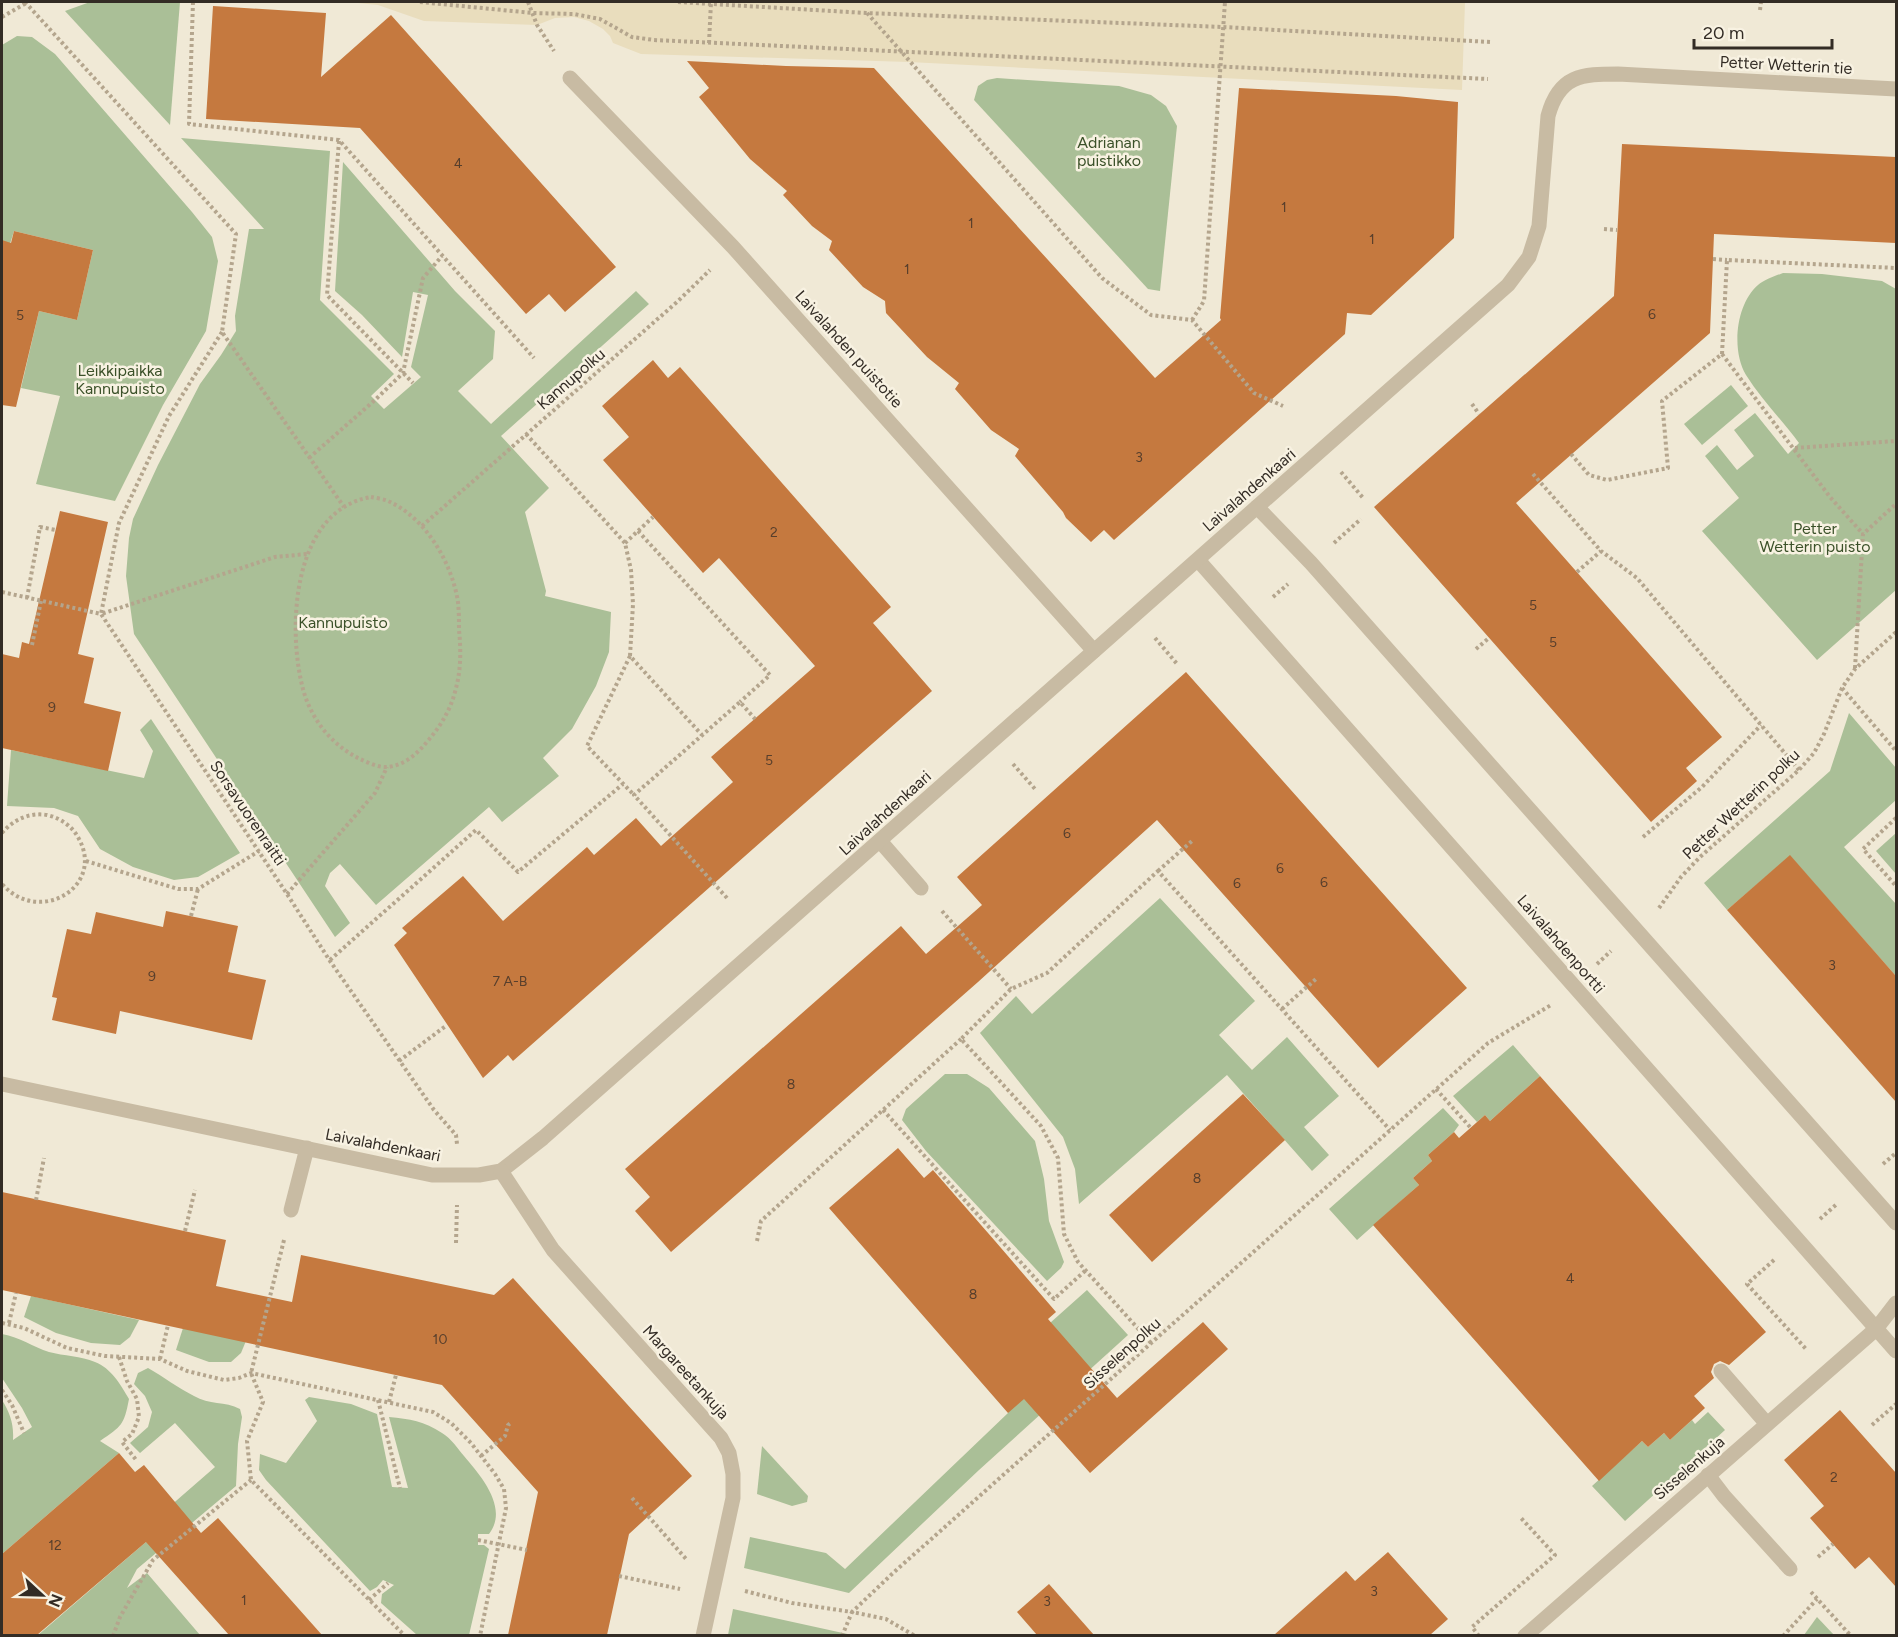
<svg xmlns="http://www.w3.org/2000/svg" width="1898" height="1637" viewBox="0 0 1898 1637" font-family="Figtree,sans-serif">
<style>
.green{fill:#aabf97}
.plaza{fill:#e9ddbd}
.building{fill:#c5793f}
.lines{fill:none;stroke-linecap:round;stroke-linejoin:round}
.path{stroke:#b4a58d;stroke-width:4;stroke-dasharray:3 3;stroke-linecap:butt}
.minor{stroke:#c8bba3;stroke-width:15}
.labels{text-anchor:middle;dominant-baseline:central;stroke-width:5;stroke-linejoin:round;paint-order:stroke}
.number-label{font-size:14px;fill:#583f2c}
.street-label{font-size:16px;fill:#332c25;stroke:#f8f2e2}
.park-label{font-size:16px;fill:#3b5129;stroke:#f8f2e2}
</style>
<rect width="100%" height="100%" fill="#f0e9d6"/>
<g class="green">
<path d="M90 2H180L170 125 65 11Z"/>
<path d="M17 36 32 37 55 54 192 212 212 237 218 261 206 331 163 405 115 501 36 484 60 396 21 388 39 311 77 320 93 250 14 231 10 244 2 242V45Z"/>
<path d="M997 78 1119 86 1151 95 1166 106 1177 126 1160 291 1148 289 974 100 978 86 987 80Z"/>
<path d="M181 138 330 151 320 300 394 374 371 396 384 409 421 377 411 367 428 295 413 292 402 357 362 315 335 291 343 162 455 291 495 331 493 359 458 391 491 424 636 291 649 304 501 436 549 488 525 512 546 591 545 596 611 612 609 652 596 686 572 729 543 758 559 776 502 822 489 807 376 905 340 864 330 873 325 886 350 923 335 937 134 634 126 576 129 538 133 519 158 465 200 384 221 355 236 331 235 316 249 229H264Z"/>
<path d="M1783 273 1822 274 1882 281 1896 289V590L1817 660 1702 531 1739 498 1705 456 1717 445 1737 470 1754 456 1734 430 1755 413 1788 454 1799 443C1782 420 1761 399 1746 375 1731 350 1736 304 1758 285 1764 280 1775 276 1783 273Z"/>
<path d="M1731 385 1748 406 1702 445 1684 424Z"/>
<path d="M1849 713 1896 768V800L1844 847 1896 904V976L1790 856 1727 910 1704 883 1830 771Z"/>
<path d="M151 719 240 853 198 877 174 880 133 867 100 849 78 816 54 808 7 806 11 750 144 778 153 751 140 730Z"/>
<path d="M1896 833V874L1876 851Z"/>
<path d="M1160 898 1255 1001 1219 1035 1252 1070 1287 1037 1339 1096 1304 1127 1329 1155 1312 1171 1227 1075 1079 1204 1075 1169 1063 1137 980 1033 1016 996 1032 1014Z"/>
<path d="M1513 1045 1540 1076 1490 1121 1485 1115 1477 1122 1453 1096Z"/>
<path d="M945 1074H967L989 1088 1035 1141 1044 1179 1049 1221 1064 1262 1061 1268 1047 1281 926 1151 902 1120 906 1109Z"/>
<path d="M1443 1108 1459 1125 1454 1132 1428 1155 1432 1161 1413 1178 1419 1185 1357 1240 1329 1209Z"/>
<path d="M1087 1290 1128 1335 979 1470 849 1593 744 1568 750 1537 826 1553 845 1569 1008 1413 1050 1323Z"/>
<path d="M31 1296 139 1320 130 1337 120 1345 91 1343 56 1333 24 1317Z"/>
<path d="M183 1328 248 1336 241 1353 231 1362H209L176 1350Z"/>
<path d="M2 1334C20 1337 33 1347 49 1352 64 1356 81 1356 95 1362 111 1368 121 1385 129 1399 124 1425 122 1426 100 1441L119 1453 2 1554V1400C10 1413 14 1424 13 1440L32 1427 22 1408 2 1378Z"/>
<path d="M148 1368C164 1377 178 1388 194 1396 209 1405 225 1401 240 1409L242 1417 238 1444 236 1486 137 1569 127 1588 147 1573 200 1635 37 1636 168 1523 161 1514 215 1467 175 1423 140 1453 130 1443 148 1427 152 1412 145 1396 134 1384 138 1373Z"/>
<path d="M309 1397 351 1404 377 1414 392 1487 408 1488 389 1417C410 1419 424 1421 442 1433 451 1438 458 1449 464 1456 481 1476 509 1508 489 1534H478V1545H484L489 1549 469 1635H417L381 1603 382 1594 394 1585 383 1580 377 1587 370 1591 266 1480 259 1470 260 1454 286 1463 317 1421 305 1400Z"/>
<path d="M1708 1412 1725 1430 1625 1521 1592 1486 1642 1441 1648 1447 1664 1433 1670 1440 1692 1420 1695 1424Z"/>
<path d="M762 1446 808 1496 807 1502 792 1506 757 1494Z"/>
<path d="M733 1609 852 1635H728Z"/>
<path d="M1817 1617 1834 1635H1804Z"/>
</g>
<path class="plaza" d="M348 2H1465L1462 90 909 62 641 54 613 43 610 36 603 29 589 21 574 17 555 18 537 25 424 21 378 5Z"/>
<g class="building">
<path d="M213 6 326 13 321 77 391 15 616 267 565 312 549 294 526 314 360 128 206 119Z"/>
<path d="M687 61 786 66 874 68 1155 378 1221 320 1220 318 1239 88 1396 96 1458 102 1454 238 1371 315 1347 313 1345 334 1114 540 1104 530 1091 542 1066 518 1063 512 1015 456 1019 449 991 430 955 389 959 383 927 357 886 313 885 301 863 287 829 250 832 241 812 226 783 195 787 191 750 159 699 97 709 88Z"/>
<path d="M1622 144 1896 157V243L1714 234 1710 333 1516 503 1722 737 1686 768 1697 781 1651 822 1374 507 1614 296Z"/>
<path d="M14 231 93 250 77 320 39 311 16 407 2 405V240L11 243Z"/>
<path d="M653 360 668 378 680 367 891 607 873 623 932 691 513 1061 508 1055 483 1078 394 945 407 933 402 928 463 876 503 921 587 847 594 855 636 818 661 846 733 782 711 757 815 666 719 558 703 573 603 460 629 437 602 406Z"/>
<path d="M60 511 108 522 78 654 94 658 84 703 121 712 108 771 2 748V654L19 658 22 642 29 644Z"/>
<path d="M1186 672 1467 988 1378 1068 1157 820 978 982 671 1252 635 1211 650 1197 625 1169 901 926 926 954 982 905 957 877Z"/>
<path d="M1790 855 1896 976V1102L1727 910Z"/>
<path d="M166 911 238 926 228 972 266 980 252 1040 120 1011 116 1034 52 1020 57 998 52 997 67 929 91 934 96 912 163 927Z"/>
<path d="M1540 1076 1766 1332 1729 1365 1720 1361 1714 1364 1711 1372 1714 1378 1694 1396 1705 1408 1670 1440 1664 1433 1648 1447 1642 1441 1599 1481 1373 1225 1419 1185 1413 1178 1432 1161 1428 1155 1454 1132 1459 1138 1485 1115 1490 1121Z"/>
<path d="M1243 1094 1285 1140 1152 1262 1109 1215Z"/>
<path d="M898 1148 924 1178 933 1170 995 1241 1056 1312 1048 1319 1117 1398 1203 1322 1228 1349 1090 1473 1024 1399 1008 1413 829 1208Z"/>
<path d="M2 1192 226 1240 216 1286 292 1302 301 1255 494 1295 513 1278 692 1476 629 1534 607 1635H508L538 1492 442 1385 2 1290Z"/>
<path d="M1840 1410 1896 1473V1587L1869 1557 1855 1569 1810 1518 1824 1506 1784 1460Z"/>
<path d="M119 1453 135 1472 144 1465 201 1533 218 1518 322 1635H229L146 1542 37 1635H2V1554Z"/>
<path d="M1388 1552 1448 1619 1430 1635H1274L1346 1571 1355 1581Z"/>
<path d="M1049 1584 1094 1635H1037L1017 1612Z"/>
</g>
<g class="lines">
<g class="path">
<path d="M25 2 236 234 222 332 344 507"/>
<path d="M193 2 189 124 339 140 534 358"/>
<path d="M420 2 533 13 574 14 600 19 632 37 654 40 1488 79"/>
<path d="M528 2 537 25 554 51"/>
<path d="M678 2 866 13 1223 27 1490 42"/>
<path d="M1760 10 1761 2"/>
<path d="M867 13 1102 278 1151 315 1192 320 1254 393 1283 406"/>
<path d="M2 17 28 2"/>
<path d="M709 43 711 2"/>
<path d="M339 141 327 295 413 383"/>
<path d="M1604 229 1617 230"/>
<path d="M1713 259 1727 260"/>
<path d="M1192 320 1204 301 1225 2"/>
<path d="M222 332 169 416 119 523 101 614 275 557 307 554"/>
<path d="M1722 354 1830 497 1863 534"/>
<path d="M1472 404 1479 414"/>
<path d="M526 434 625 543 631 570 633 604 630 656 702 735"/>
<path d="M1795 448 1896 441"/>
<path d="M1571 454 1589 475 1607 480 1668 468 1662 401 1722 354 1727 260 1896 268"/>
<path d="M309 458 375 400 403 373 423 278 442 256"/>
<path d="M1341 472 1364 499"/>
<path d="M1533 474 1601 551 1637 578 1799 770"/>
<path d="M371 497C376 498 383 499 388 501 426 518 452 563 458 602 459 611 459 621 459 630 461 649 461 670 456 688 451 710 440 727 426 743 416 755 404 765 388 767 378 768 367 762 358 758 331 744 311 719 303 689 287 629 292 510 371 497Z"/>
<path d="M422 526 677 302 710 270"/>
<path d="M638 531 770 675 740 702"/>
<path d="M625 543 653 517"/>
<path d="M1334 543 1361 519"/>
<path d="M1577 572 1601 551"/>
<path d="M2 592 101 614 287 894 330 961 434 1110 456 1135 457 1144"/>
<path d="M1273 597 1288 584"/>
<path d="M27 598 40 527 56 530"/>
<path d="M1155 638 1178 665"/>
<path d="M32 645 41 601"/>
<path d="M1476 649 1489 638"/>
<path d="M630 656 587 746 634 795"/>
<path d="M1855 668 1863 534 1896 504"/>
<path d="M1842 688 1896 751"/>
<path d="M1013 764 1035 789"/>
<path d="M1896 818 1863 849 1896 886"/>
<path d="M2 833C13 820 29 812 47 815 61 818 73 827 79 839 105 887 39 926 2 884"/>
<path d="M1643 837 1702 787 1761 725"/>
<path d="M86 861 178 889H198L259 851"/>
<path d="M1158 871 1193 840"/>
<path d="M287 894 375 793 387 767"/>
<path d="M727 898 634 795 740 702 755 719"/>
<path d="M1659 908 1681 877 1700 857 1799 770 1814 753 1824 734 1842 688 1855 669 1896 632"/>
<path d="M942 911 1011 989"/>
<path d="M191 916 198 889"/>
<path d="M330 960 476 830 518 872 623 784"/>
<path d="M1597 964 1611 951"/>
<path d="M1282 1009 1317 978"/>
<path d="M399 1061 447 1025"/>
<path d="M1436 1089 1470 1127"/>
<path d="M883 1110 1054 1299 1086 1270"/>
<path d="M1883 1164 1896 1153"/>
<path d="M36 1200 44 1158"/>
<path d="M1820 1219 1837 1204"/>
<path d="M185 1231 195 1190"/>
<path d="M284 1240 251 1373 263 1402 247 1441 251 1480 405 1636"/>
<path d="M757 1241 761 1221 961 1039"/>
<path d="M456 1243 457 1205"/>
<path d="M1774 1260 1747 1284 1806 1349"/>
<path d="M2 1323 24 1328 67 1348 105 1356 160 1359 187 1371 224 1380 239 1378 251 1373 433 1412 451 1423 471 1443 495 1474 504 1489 506 1508 480 1636"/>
<path d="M9 1323 16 1293"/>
<path d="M1151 1343 1078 1262 1064 1234 1058 1158 1041 1126 961 1039 1011 989 1047 973 1158 871 1390 1130"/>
<path d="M119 1357 127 1381 137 1399 139 1417 132 1434 122 1442 137 1461"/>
<path d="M160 1359 168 1325"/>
<path d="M2 1390 12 1405 24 1433"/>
<path d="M378 1400 400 1488"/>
<path d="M389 1402 396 1375"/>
<path d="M1872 1425 1896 1404"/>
<path d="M481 1456 505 1436 508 1425 512 1422"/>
<path d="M632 1498 687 1560"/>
<path d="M478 1540 527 1550"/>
<path d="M1818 1557 1833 1544"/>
<path d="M619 1576 680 1589"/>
<path d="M745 1591 792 1603 852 1612 892 1574 1488 1043 1551 1005"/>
<path d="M1811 1592 1851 1636"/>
<path d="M369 1600 388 1583"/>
<path d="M113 1636 120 1617 153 1560 251 1480"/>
<path d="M842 1636 852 1612 886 1619 915 1636"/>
<path d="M1479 1636 1472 1627 1555 1555 1521 1518"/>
<path d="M1783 1636 1817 1599"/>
</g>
<g class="minor">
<path d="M570 78 733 247 1094 651"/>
<path d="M1257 507 1311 563 1896 1223"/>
<path d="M1198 560 1896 1351"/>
<path d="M880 841 921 888"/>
<path d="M2 1084 432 1175H479L501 1171 543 1138 1508 285 1529 257 1539 226 1548 116C1559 75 1582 74 1618 74L1896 89"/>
<path d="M501 1171 553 1250 721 1438 729 1453 733 1474V1498L703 1636"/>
<path d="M291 1210 307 1148"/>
<path d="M1721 1371 1767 1424"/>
<path d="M1708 1475 1724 1496 1790 1569"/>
<path d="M1525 1636 1876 1329 1896 1303"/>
</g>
</g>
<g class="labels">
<g class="number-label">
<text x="458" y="163">4</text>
<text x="1284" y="207">1</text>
<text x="971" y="223">1</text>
<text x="1372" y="239">1</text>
<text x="907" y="269">1</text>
<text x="1652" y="314">6</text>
<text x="20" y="315">5</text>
<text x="1139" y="457">3</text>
<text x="774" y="532">2</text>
<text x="1533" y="605">5</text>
<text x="1553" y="642">5</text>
<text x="52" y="707">9</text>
<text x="769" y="760">5</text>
<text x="1067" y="833">6</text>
<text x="1280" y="868">6</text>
<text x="1324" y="882">6</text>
<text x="1237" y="883">6</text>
<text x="1832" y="965">3</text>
<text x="152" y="976">9</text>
<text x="510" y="981">7 A-B</text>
<text x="791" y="1084">8</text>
<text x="1197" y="1178">8</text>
<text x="1570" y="1278">4</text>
<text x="973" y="1294">8</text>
<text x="440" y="1339">10</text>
<text x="1834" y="1477">2</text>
<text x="55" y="1545">12</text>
<text x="1374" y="1591">3</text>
<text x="244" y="1600">1</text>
<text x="1047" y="1601">3</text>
</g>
<g class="street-label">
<text transform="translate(1786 65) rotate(3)">Petter Wetterin tie</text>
<text transform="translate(849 349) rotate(48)">Laivalahden puistotie</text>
<text transform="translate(571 379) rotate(-41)">Kannupolku</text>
<text transform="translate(1249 490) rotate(-41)">Laivalahdenkaari</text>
<text transform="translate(1741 804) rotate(-43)">Petter Wetterin polku</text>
<text transform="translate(248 813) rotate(56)">Sorsavuorenraitti</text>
<text transform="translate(885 813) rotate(-42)">Laivalahdenkaari</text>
<text transform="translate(1561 944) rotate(49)">Laivalahdenportti</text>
<text transform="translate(383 1145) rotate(11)">Laivalahdenkaari</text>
<text transform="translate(1122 1353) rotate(-42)">Sisselenpolku</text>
<text transform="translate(686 1372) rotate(48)">Margareetankuja</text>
<text transform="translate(1689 1468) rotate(-41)">Sisselenkuja</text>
</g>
<g class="park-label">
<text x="1109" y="142">Adrianan<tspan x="1109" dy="18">puistikko</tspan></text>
<text x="120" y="370">Leikkipaikka<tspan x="120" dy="18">Kannupuisto</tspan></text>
<text x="1815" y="528">Petter<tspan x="1815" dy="18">Wetterin puisto</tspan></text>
<text x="343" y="622">Kannupuisto</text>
</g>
</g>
<rect width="1898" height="1637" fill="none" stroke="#332c25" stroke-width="6"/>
<g transform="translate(42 1595) rotate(112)" stroke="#f8f2e2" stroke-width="4.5" paint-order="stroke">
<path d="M0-4.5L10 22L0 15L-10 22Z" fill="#332c25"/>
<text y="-9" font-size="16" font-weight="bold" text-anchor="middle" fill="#332c25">N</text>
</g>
<path d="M1694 39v9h138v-9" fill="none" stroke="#332c25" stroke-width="3"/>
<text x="1703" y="39" font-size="18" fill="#332c25" stroke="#f8f2e2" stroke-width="4.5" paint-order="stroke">20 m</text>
</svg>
